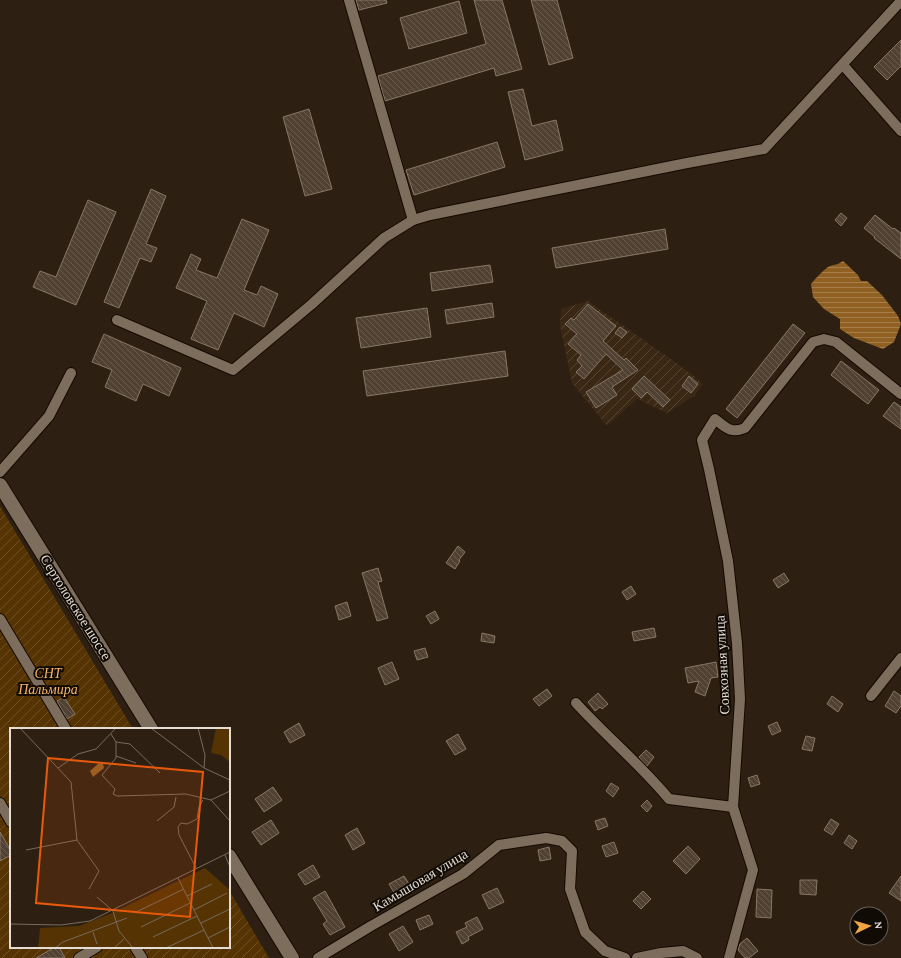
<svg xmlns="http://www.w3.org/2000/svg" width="901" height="958" viewBox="0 0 901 958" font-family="'Crimson Pro',serif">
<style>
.industrial{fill:url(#industrial-furrows)}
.garden{fill:url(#garden-furrows)}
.water{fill:url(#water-rules)}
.building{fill:url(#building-back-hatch);stroke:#877766}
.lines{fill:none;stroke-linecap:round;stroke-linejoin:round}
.street-casing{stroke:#150901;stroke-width:12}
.secondary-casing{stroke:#150901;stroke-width:16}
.street{stroke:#7d6d5c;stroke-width:10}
.secondary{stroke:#7d6d5c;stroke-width:14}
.labels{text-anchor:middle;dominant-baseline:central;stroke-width:4;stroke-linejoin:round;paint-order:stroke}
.street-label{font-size:14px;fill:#e5dcd3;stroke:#110b06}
.park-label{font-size:14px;font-style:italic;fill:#fab362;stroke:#110b06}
.inset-road{fill:none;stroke:#776b5f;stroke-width:1}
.view{fill:#e8590c;fill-opacity:0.15;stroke:#e8590c;stroke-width:2}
.inset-edge{fill:none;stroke:#e5dcd3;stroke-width:2}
</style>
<defs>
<pattern id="industrial-furrows" width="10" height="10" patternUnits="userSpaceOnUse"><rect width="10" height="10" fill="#3a2814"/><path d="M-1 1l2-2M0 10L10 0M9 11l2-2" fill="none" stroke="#564735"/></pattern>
<pattern id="garden-furrows" width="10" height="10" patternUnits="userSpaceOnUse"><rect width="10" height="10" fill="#553302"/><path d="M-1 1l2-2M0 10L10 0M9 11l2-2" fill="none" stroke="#6d5026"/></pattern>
<pattern id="water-rules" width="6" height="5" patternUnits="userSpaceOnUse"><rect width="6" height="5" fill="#906023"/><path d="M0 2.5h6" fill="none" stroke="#a57e4c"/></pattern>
<pattern id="building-back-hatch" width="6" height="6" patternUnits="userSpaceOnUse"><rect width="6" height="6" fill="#504132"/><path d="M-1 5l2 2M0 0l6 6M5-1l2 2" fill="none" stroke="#695c4f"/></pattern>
</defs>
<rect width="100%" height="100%" fill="#2d2012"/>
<path class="industrial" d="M588 301 689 372 703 384 694 396 667 413 637 399 607 426 572 383 560 325 561 309Z"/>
<path class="garden" d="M0 506 133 729H11V947H229V890L269 958H0Z"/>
<path class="water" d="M843 261 858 275 861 281H867L882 295 898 316 901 324 894 342 883 349 854 338 840 329V319L824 309 813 297 811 284C816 278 821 272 828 267 834 264 836 266 843 261Z"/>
<g class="building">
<path d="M356 0H386L387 3 359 10Z"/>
<path d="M474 0H502L522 69 496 76 494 68 385 101 378 76 486 44Z"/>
<path d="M531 0H557L573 58 549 65Z"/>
<path d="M459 1 467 33 409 49 400 18Z"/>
<path d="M901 40V66L887 80 874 67Z"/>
<path d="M523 89 532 126 556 120 563 150 525 160 508 92Z"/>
<path d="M309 109 332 189 305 196 283 117Z"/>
<path d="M497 142 505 167 414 195 406 170Z"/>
<path d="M151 189 166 196 146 244 157 248 151 262 140 258 119 308 104 302Z"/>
<path d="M88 200 116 212 76 305 33 287 40 271 56 277Z"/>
<path d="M841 213 847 218 841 226 835 220Z"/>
<path d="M875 215 893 229 894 228 901 233V259L874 238 875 237 864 228Z"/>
<path d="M242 219 269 230 244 290 257 295 261 286 278 294 264 327 234 313 218 350 191 339 207 301 176 288 191 254 201 259 196 270 217 278Z"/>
<path d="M665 229 668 249 556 268 552 248Z"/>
<path d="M490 265 493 282 432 291 430 273Z"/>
<path d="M492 303 494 317 447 324 445 310Z"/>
<path d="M588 304 616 326 603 341 624 360 626 358 638 370 612 387 617 395 596 408 586 392 623 370 606 354 584 379 576 372 582 366 577 360 581 355 568 344 577 334 565 324 571 318 574 320Z"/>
<path d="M427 308 431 337 361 348 356 318Z"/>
<path d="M793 324 805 333 737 418 726 409Z"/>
<path d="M620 327 627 332 622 338 615 333Z"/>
<path d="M104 334 181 368 169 396 143 384 136 401 105 387 112 370 92 362Z"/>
<path d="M505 351 508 376 367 396 363 371Z"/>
<path d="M841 361 879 390 868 404 831 375Z"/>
<path d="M644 376 670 400 663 407 647 392 641 398 632 389Z"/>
<path d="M689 376 698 384 691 393 682 386Z"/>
<path d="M894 402 901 407V429L883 416Z"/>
<path d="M458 546 465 552 459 560 460 561 455 569 446 563Z"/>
<path d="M378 568 382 581 378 582 388 618 377 621 362 573Z"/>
<path d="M784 573 789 581 778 588 773 580Z"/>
<path d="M631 586 636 594 627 600 622 592Z"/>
<path d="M347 602 351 616 339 620 335 606Z"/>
<path d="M435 611 439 619 431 624 426 616Z"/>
<path d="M654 628 656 637 634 641 632 632Z"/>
<path d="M482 633 495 636 494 643 481 641Z"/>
<path d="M425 648 428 657 417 660 414 651Z"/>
<path d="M392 662 399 679 385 685 378 668Z"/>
<path d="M716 662 718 677 711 678 705 696 695 692 699 681 688 683 685 668Z"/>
<path d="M547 689 552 696 539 706 533 699Z"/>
<path d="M894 691 901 696V706L896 713 885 706Z"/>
<path d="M598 693 608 704 602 709 600 707 595 711 588 702Z"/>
<path d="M832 696 843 704 838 712 827 704Z"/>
<path d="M64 697 75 714 67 719 57 701Z"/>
<path d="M777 722 781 731 772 735 768 726Z"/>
<path d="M299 723 305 735 290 743 284 732Z"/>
<path d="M458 734 466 749 455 755 446 741Z"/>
<path d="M806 736 815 738 812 751 802 749Z"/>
<path d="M646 750 654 757 647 766 639 757Z"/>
<path d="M757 775 760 784 751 787 748 778Z"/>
<path d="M611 783 619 788 613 797 606 791Z"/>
<path d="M273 787 282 800 264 812 255 799Z"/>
<path d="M647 800 652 806 647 812 641 806Z"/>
<path d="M605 818 608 826 598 830 595 821Z"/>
<path d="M831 819 839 824 832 835 824 830Z"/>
<path d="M271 820 279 833 261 845 252 832Z"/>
<path d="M357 828 365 843 353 850 345 835Z"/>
<path d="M0 832 11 851V855L0 861Z"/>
<path d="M849 835 857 841 852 849 844 843Z"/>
<path d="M614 842 618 853 606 857 602 846Z"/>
<path d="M688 846 700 859 686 874 673 861Z"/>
<path d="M549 847 551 859 540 861 538 850Z"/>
<path d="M313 865 320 877 305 885 298 874Z"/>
<path d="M404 876 411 887 396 896 389 884Z"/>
<path d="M901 876V901L889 893Z"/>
<path d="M800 880H817L816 895 800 894Z"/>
<path d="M497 888 504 902 489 909 482 895Z"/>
<path d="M757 889 772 890 771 918 756 917Z"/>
<path d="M325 891 345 927 330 935 323 924 327 921 313 898Z"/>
<path d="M643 891 651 899 641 909 633 901Z"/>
<path d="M429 915 433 924 420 930 416 920Z"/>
<path d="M477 917 483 929 468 937 469 940 462 944 456 932 467 927 465 923Z"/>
<path d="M403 926 413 942 399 951 389 934Z"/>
<path d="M747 938 758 951 749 958H745L738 950 740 944Z"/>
<path d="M55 947H59L65 958H36Z"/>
</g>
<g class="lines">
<g class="street-casing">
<g id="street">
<path d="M349 0 413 220"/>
<path d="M843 65 901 131"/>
<path d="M117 320 233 370 312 304 384 238 413 220 430 215 687 163 764 149 901 1"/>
<path d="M0 472 49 416 71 373"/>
<path d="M0 619 66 729"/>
<path d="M871 696 901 658"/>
<path d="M576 703C606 736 640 764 669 799L733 807"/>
<path d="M0 803 11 822"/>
<path d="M135 947 142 958"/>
<path d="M79 958 97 947"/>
<path d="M318 958 371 926 463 874 499 845 546 838 562 841 572 851 570 889 585 932 605 951 625 958"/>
<path d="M637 958 661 953 683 951 697 958"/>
<path d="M729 958 753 870 733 807 740 699 737 643 728 561 709 469 702 440 715 419C726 428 731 434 745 428L813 342 824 339 836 342 901 394"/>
</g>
</g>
<g class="secondary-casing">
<g id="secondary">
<path d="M0 485 151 729"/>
<path d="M229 856 292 958"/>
</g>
</g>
<use href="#street" class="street"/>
<use href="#secondary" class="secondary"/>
</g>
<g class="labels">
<g class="street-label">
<text transform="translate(76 607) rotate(58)">Сертоловское шоссе</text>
<text transform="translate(722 665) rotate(-93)">Совхозная улица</text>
<text transform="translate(420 880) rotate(-31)">Камышовая улица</text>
</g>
<g class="park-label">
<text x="48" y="673">СНТ<tspan x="48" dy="16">Пальмира</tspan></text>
</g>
</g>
<g transform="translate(10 728)">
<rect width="220" height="220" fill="#2d2012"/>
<path d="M206 0H220V34L211 27 201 25Z" fill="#553302"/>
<path d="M195 140 220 162V220H28L30 200 69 198 102 185Z" fill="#553302"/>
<path d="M89 35 93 36 94 40 83 49 80 43Z" fill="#906023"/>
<path class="inset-road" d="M10 0 61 54 67 112 89 143 79 161M141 0 194 40 220 52M188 0 195 27 194 40M101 6 106 14V30L92 47 105 61 103 66 107 68 176 66 201 72 220 93M106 14 120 16 150 45M106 28 126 35M48 40 68 26 86 21 106 0M201 72 220 63M147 93 164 79 166 69M16 122 67 112M215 127 220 139M186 140 169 107 168 99 171 95 177 96 187 91 189 79 193 72M168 150 203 220M177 168 202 156M87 169 103 183 109 203 123 220M184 182 217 165M124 185 174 161M191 195 220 181M0 196 51 197 80 193 220 124M131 199 180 175M83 204 87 216M143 209 187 188M198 210 220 199M45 220 53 214 117 190M104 220 114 211M156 220 194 202"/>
<path class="view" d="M38 30 193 44 180 189 26 175Z"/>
<rect width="220" height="220" class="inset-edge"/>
</g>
<g transform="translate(869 926) rotate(85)"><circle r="19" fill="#110b06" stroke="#665f58"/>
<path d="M0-3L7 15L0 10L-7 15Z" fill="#f3a443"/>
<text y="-6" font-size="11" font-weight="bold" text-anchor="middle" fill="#e5dcd3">N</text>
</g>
</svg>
